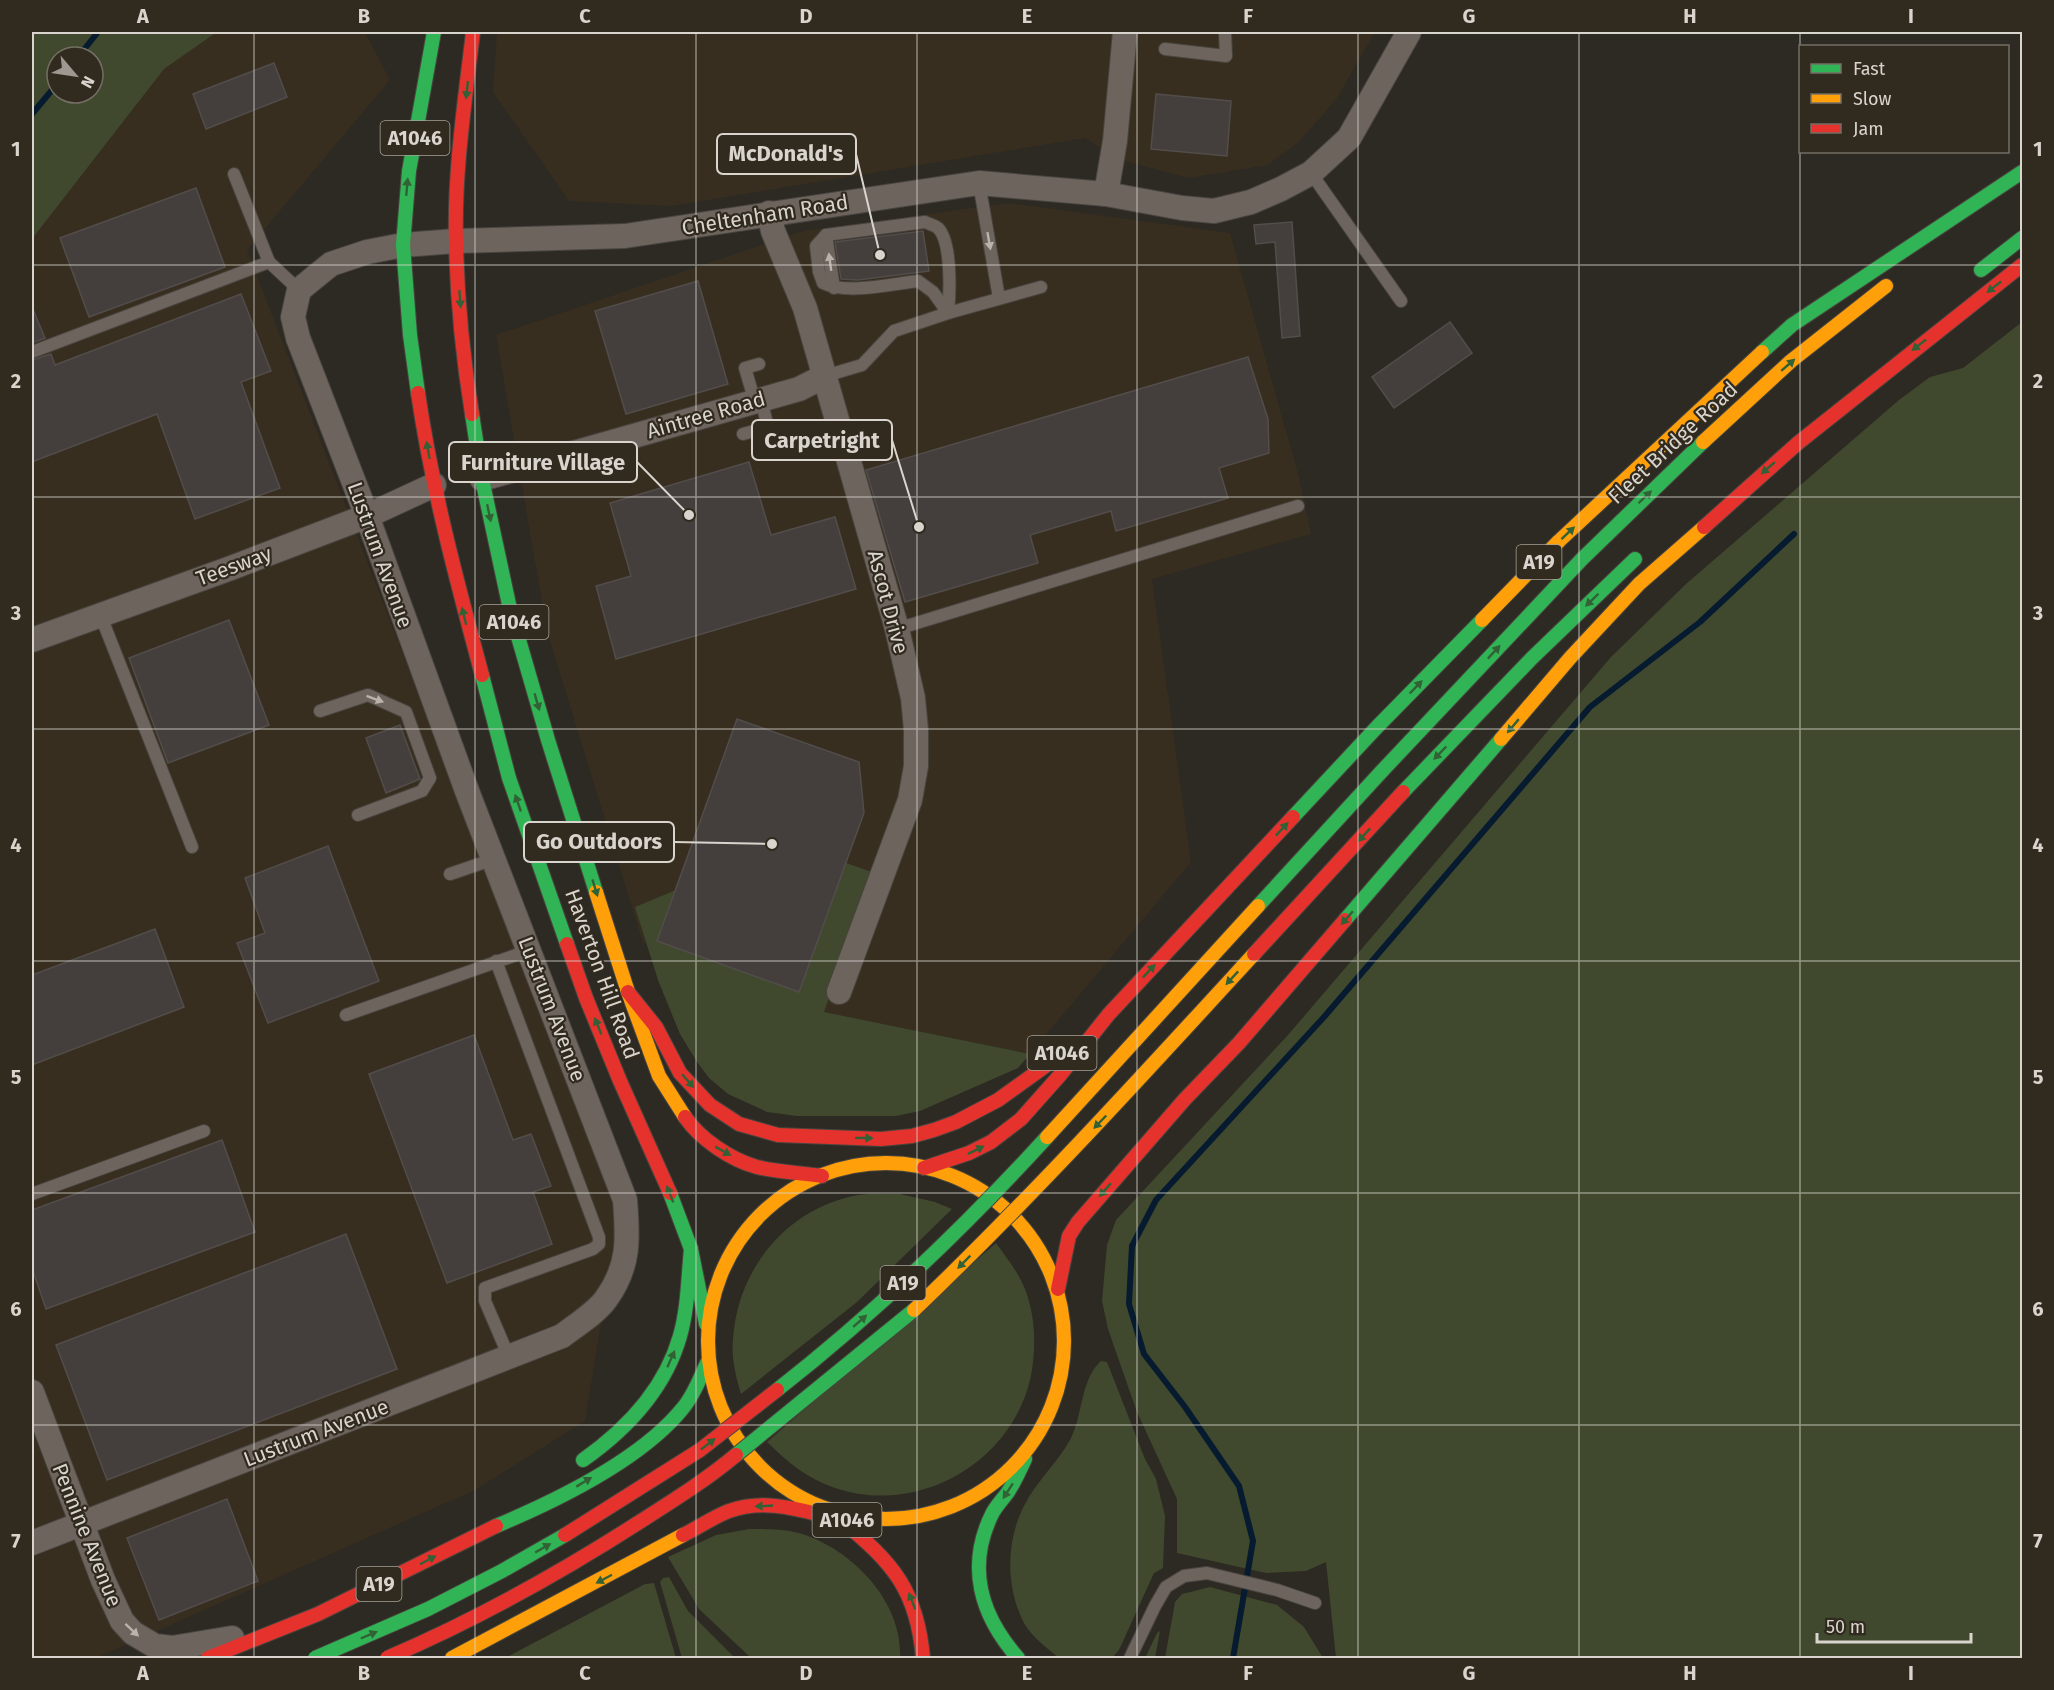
<svg xmlns="http://www.w3.org/2000/svg" width="2054" height="1690" viewBox="0 0 2054 1690" font-family="'Fira Sans',sans-serif">
<style>
.built{fill:#372e1f}
.green{fill:#40492d;fill-rule:evenodd}
.lines{fill:none;stroke-linecap:round;stroke-linejoin:round}
.stream{stroke:#061b2f;stroke-width:6}
.building{fill:#443f3c;stroke:#524d4b;stroke-width:1.5}
.lane-casing{stroke:#48453f;stroke-width:14}
.street-casing{stroke:#48453f;stroke-width:26}
.fast-casing{stroke:#48453f;stroke-width:16}
.slow-casing{stroke:#48453f;stroke-width:16}
.jam-casing{stroke:#48453f;stroke-width:16}
.lane{stroke:#6e645e;stroke-width:12}
.street{stroke:#6e645e;stroke-width:24}
.fast{stroke:#30b455;stroke-width:14}
.slow{stroke:#ff9f0a;stroke-width:14}
.jam{stroke:#e5322d;stroke-width:14}
.fast-bridge-casing{stroke:#48453f;stroke-width:16;stroke-linecap:butt}
.slow-bridge-casing{stroke:#48453f;stroke-width:16;stroke-linecap:butt}
.jam-bridge-casing{stroke:#48453f;stroke-width:16;stroke-linecap:butt}
.fast-bridge{stroke:#30b455;stroke-width:14}
.slow-bridge{stroke:#ff9f0a;stroke-width:14}
.jam-bridge{stroke:#e5322d;stroke-width:14}
.oneway{fill:#316135}
.oneway2{fill:#b9b3ac}
.grid{fill:none;stroke:#d9d5ce;stroke-width:1.5;stroke-opacity:0.55}
.labels{text-anchor:middle;dominant-baseline:central;stroke-width:4.5;stroke-linejoin:round;paint-order:stroke}
.shield{fill:#312a1f;stroke:#a7a29a;stroke-width:1.5}
.shield-label{font-size:20px;font-weight:bold;fill:#d9d5ce}
.street-label{font-size:21px;fill:#d9d5ce;stroke:#312a1f}
.leader{fill:none;stroke:#d9d5ce;stroke-width:2}
.callout-dot{fill:#d9d5ce;stroke:#312a1f;stroke-width:2}
.callout{fill:#312a1f;stroke:#d9d5ce;stroke-width:2}
.callout-label{font-size:22px;text-anchor:middle;font-weight:bold;fill:#d9d5ce}
.neatline{fill:none;stroke:#d9d5ce;stroke-width:2}
.grid-label{font-size:20px;text-anchor:middle;font-weight:bold;fill:#d9d5ce}
</style>
<rect width="100%" height="100%" fill="#2d2923"/>
<g class="built">
<path d="M217 32H365L390 80 247 250 619 1214 585 1421 475 1490 96 1658H32V239L164 69Z"/>
<path d="M497 32H1375L1337 98 1300 141 1268 165 1188 178 1118 159 1085 138 671 206 569 201 493 92Z"/>
<path d="M1009 203 1230 233 1299 477 1311 534 1152 579 1191 862 1030 1054 824 1012 643 943 547 631 496 335 803 231Z"/>
</g>
<g class="green">
<path d="M32 32H217L164 69 32 239ZM57 57H93V93H57Z"/>
<path d="M2022 322V1658H1336L1326 1562 1306 1571 1266 1573 1177 1553V1499L1137 1412 1108 1329 1102 1301 1107 1245 1116 1220 1288 1035 1611 657 1686 584 1899 400 1930 377 1963 368Z"/>
<path d="M846 863 872 872 824 1012 1030 1054 1018 1068 920 1111 896 1116H797L767 1112 728 1094 709 1078 697 1062 680 1034 658 980 635 907 676 890Z"/>
<path d="M900 1194 935 1202 952 1209 857 1302 741 1394C736 1377 731 1358 733 1340 737 1269 787 1208 858 1195 871 1193 886 1194 900 1194Z"/>
<path d="M996 1243C1007 1258 1018 1272 1025 1289 1035 1315 1036 1343 1032 1370 1017 1460 921 1517 835 1488 808 1479 787 1462 767 1442Z"/>
<path d="M1101 1361 1107 1362 1145 1459 1156 1479 1165 1516 1163 1568 1154 1573 1119 1650 1112 1658H1059C1047 1648 1031 1636 1024 1623 1005 1586 1006 1539 1025 1504 1037 1481 1057 1463 1070 1440 1083 1416 1080 1380 1101 1361Z"/>
<path d="M749 1529C771 1529 793 1529 813 1538 859 1557 903 1606 900 1658H751L699 1609 668 1557 716 1535Z"/>
<path d="M669 1577 688 1611 735 1658H682L660 1582 663 1578Z"/>
<path d="M654 1583 676 1658H505L645 1584Z"/>
<path d="M1210 1587 1277 1605 1304 1627 1323 1658H1165L1175 1602 1182 1594Z"/>
<path d="M1160 1631 1155 1658H1145L1157 1633Z"/>
</g>
<g class="lines">
<g class="stream">
<path d="M78 57 98 32"/>
<path d="M32 114 57 84"/>
<path d="M1233 1658 1253 1541 1239 1486 1185 1407 1144 1354 1129 1304 1132 1246 1156 1200 1324 1017 1590 707 1700 622 1794 534"/>
</g>
</g>
<g class="building">
<path d="M274 63 287 97 206 129 193 94Z"/>
<path d="M1156 94 1231 101 1227 156 1151 149Z"/>
<path d="M196 188 225 267 89 317 60 238Z"/>
<path d="M1292 222 1300 336 1282 338 1275 242 1256 244 1254 225Z"/>
<path d="M923 231 929 271 858 280 841 279 835 242Z"/>
<path d="M698 281 728 384 626 414 595 311Z"/>
<path d="M241 294 271 371 241 382 280 488 195 519 157 414 32 462V360L51 354 55 365Z"/>
<path d="M32 307 45 338 32 343Z"/>
<path d="M1450 322 1472 353 1394 408 1372 377Z"/>
<path d="M1248 357 1268 419 1269 453 1219 468 1228 498 1116 531 1111 511 1030 535 1038 563 905 602 866 470Z"/>
<path d="M749 462 771 535 835 517 856 589 616 659 596 586 631 576 610 503Z"/>
<path d="M229 620 269 725 168 763 129 658Z"/>
<path d="M737 719 859 762 864 813 799 992 657 941Z"/>
<path d="M400 725 420 779 386 793 366 738Z"/>
<path d="M328 846 379 981 268 1023 237 943 265 933 245 878Z"/>
<path d="M155 929 184 1007 32 1065V975Z"/>
<path d="M474 1035 513 1140 531 1134 551 1186 533 1192 552 1244 447 1283 369 1074Z"/>
<path d="M222 1140 255 1232 46 1309 32 1268V1210Z"/>
<path d="M346 1234 397 1369 107 1480 56 1345Z"/>
<path d="M227 1499 258 1581 159 1620 127 1538Z"/>
</g>
<g class="lines">
<g class="lane-casing">
<g id="lane">
<path d="M1165 49 1226 56 1225 32"/>
<path d="M1311 173 1401 301"/>
<path d="M234 174 269 262 299 290"/>
<path d="M979 183 999 298"/>
<path d="M925 222C929 224 934 225 938 228 952 242 950 293 948 313L933 292 918 281C891 284 847 295 823 283L819 272 816 246 826 235Z"/>
<path d="M826 235 834 288"/>
<path d="M32 352 269 262"/>
<path d="M825 376 862 365 894 331 948 313 1041 287"/>
<path d="M755 402 745 368 759 364"/>
<path d="M743 434 768 427 761 400"/>
<path d="M100 614 192 847"/>
<path d="M897 629 1298 506"/>
<path d="M320 711 368 695 406 712 430 778 422 791 358 815"/>
<path d="M450 874 494 859"/>
<path d="M496 961 599 1237V1244L593 1249 485 1288V1301L509 1357"/>
<path d="M346 1015 530 950"/>
<path d="M32 1194 204 1131"/>
<path d="M1130 1658 1155 1606 1166 1587 1184 1576 1207 1573 1277 1590 1315 1603"/>
</g>
</g>
<g class="street-casing">
<g id="street">
<path d="M1106 194 1115 141 1125 32"/>
<path d="M769 213 773 231 805 308 897 629 913 698 916 730V766L910 800 839 992"/>
<path d="M482 479 799 389 825 376"/>
<path d="M32 640 231 568 367 516 434 485"/>
<path d="M32 1392 103 1580 122 1621 133 1633 155 1646 172 1648 232 1638"/>
<path d="M32 1543 562 1336C575 1326 597 1312 606 1299 630 1266 628 1238 625 1200L467 791 367 516 298 338 293 317 299 290 331 264 367 252 403 245 456 241 625 236 979 183 1106 194 1182 208 1214 211 1251 202 1281 189 1311 173 1349 138 1409 32"/>
</g>
</g>
<g class="fast-casing">
<g id="fast">
<path d="M1981 270 2022 238"/>
<path d="M1762 352 1792 325 2022 172"/>
<path d="M418 393 410 335 403 245 409 171 434 32"/>
<path d="M472 414 482 479 510 609 548 740 596 892"/>
<path d="M482 675 509 778 567 944"/>
<path d="M1382 771 1582 559 1703 442"/>
<path d="M1403 792 1532 658 1635 559"/>
<path d="M1293 817 1377 727 1482 620"/>
<path d="M1345 920 1501 739"/>
<path d="M670 1193 691 1249 706 1324"/>
<path d="M583 1460C627 1429 665 1389 680 1336 688 1308 688 1278 691 1249"/>
<path d="M496 1526C558 1500 641 1460 683 1408 694 1395 700 1378 707 1363"/>
<path d="M1018 1658C981 1616 966 1567 992 1514 996 1506 1003 1499 1008 1492 1015 1481 1020 1470 1025 1459"/>
</g>
</g>
<g class="slow-casing">
<g id="slow">
<path d="M1703 442 1791 361 1886 286"/>
<path d="M1482 620 1559 541 1762 352"/>
<path d="M1501 739 1570 658 1639 584 1704 527"/>
<path d="M596 892 628 992 659 1076 685 1117"/>
<circle cx="886" cy="1341" r="178"/>
<path d="M452 1658 683 1535"/>
</g>
</g>
<g class="jam-casing">
<g id="jam">
<path d="M418 393C432 489 457 582 482 675"/>
<path d="M472 414C463 358 457 299 456 241 454 172 465 101 473 32"/>
<path d="M1704 527 1798 443 2022 265"/>
<path d="M567 944 586 998 620 1081 670 1193"/>
<path d="M628 992 656 1027 680 1073 710 1105 739 1124 778 1135 881 1139 912 1136 934 1130 956 1122 998 1100 1055 1059"/>
<path d="M685 1117C700 1139 731 1160 757 1167 778 1172 801 1173 822 1176"/>
<path d="M924 1168 969 1153 991 1142 1021 1119 1061 1074 1109 1014 1293 817"/>
<path d="M1058 1289 1069 1236 1078 1222 1185 1099 1239 1043 1345 920"/>
<path d="M842 1521C893 1563 917 1590 923 1658"/>
<path d="M683 1535C698 1528 713 1517 729 1511 760 1500 790 1507 821 1515"/>
<path d="M208 1658 318 1614 496 1526"/>
</g>
</g>
<use href="#lane" class="lane"/>
<use href="#street" class="street"/>
<use href="#fast" class="fast"/>
<use href="#slow" class="slow"/>
<use href="#jam" class="jam"/>
<g class="fast-bridge-casing">
<g id="fast-bridge">
<path d="M1258 906 1382 771"/>
<path d="M777 1390C874 1314 964 1228 1047 1137"/>
<path d="M736 1455 914 1310"/>
<path d="M315 1658 428 1609 502 1571 565 1535"/>
</g>
</g>
<g class="slow-bridge-casing">
<g id="slow-bridge">
<path d="M1047 1137 1258 906"/>
<path d="M914 1310C1033 1196 1143 1075 1254 954"/>
</g>
</g>
<g class="jam-bridge-casing">
<g id="jam-bridge">
<path d="M1254 954 1403 792"/>
<path d="M565 1535 700 1450 777 1390"/>
<path d="M387 1658C476 1620 560 1573 641 1521 674 1500 706 1480 736 1455"/>
</g>
</g>
<use href="#fast-bridge" class="fast-bridge"/>
<use href="#slow-bridge" class="slow-bridge"/>
<use href="#jam-bridge" class="jam-bridge"/>
</g>
<defs><path id="oneway-solid" d="M-6-.8H1V-3.2L6.5 0L1 3.2V.8H-6Z" transform="scale(1.5)"/></defs>
<g class="oneway">
<use href="#oneway-solid" transform="translate(467 90) rotate(96)"/>
<use href="#oneway-solid" transform="translate(407 187) rotate(-85)"/>
<use href="#oneway-solid" transform="translate(1994 287) rotate(142)"/>
<use href="#oneway-solid" transform="translate(460 299) rotate(86)"/>
<use href="#oneway-solid" transform="translate(1919 345) rotate(142)"/>
<use href="#oneway-solid" transform="translate(1788 365) rotate(-41)"/>
<use href="#oneway-solid" transform="translate(428 450) rotate(-100)"/>
<use href="#oneway-solid" transform="translate(1768 468) rotate(139)"/>
<use href="#oneway-solid" transform="translate(1645 497) rotate(-44)"/>
<use href="#oneway-solid" transform="translate(489 513) rotate(78)"/>
<use href="#oneway-solid" transform="translate(1568 533) rotate(-43)"/>
<use href="#oneway-solid" transform="translate(1592 600) rotate(136)"/>
<use href="#oneway-solid" transform="translate(464 616) rotate(-104)"/>
<use href="#oneway-solid" transform="translate(1494 652) rotate(-47)"/>
<use href="#oneway-solid" transform="translate(1416 687) rotate(-46)"/>
<use href="#oneway-solid" transform="translate(537 702) rotate(74)"/>
<use href="#oneway-solid" transform="translate(1513 726) rotate(130)"/>
<use href="#oneway-solid" transform="translate(1440 753) rotate(134)"/>
<use href="#oneway-solid" transform="translate(518 803) rotate(-109)"/>
<use href="#oneway-solid" transform="translate(1282 829) rotate(-47)"/>
<use href="#oneway-solid" transform="translate(1364 835) rotate(133)"/>
<use href="#oneway-solid" transform="translate(595 888) rotate(73)"/>
<use href="#oneway-solid" transform="translate(1347 918) rotate(131)"/>
<use href="#oneway-solid" transform="translate(1149 971) rotate(-47)"/>
<use href="#oneway-solid" transform="translate(1232 978) rotate(133)"/>
<use href="#oneway-solid" transform="translate(598 1026) rotate(-112)"/>
<use href="#oneway-solid" transform="translate(688 1081) rotate(49)"/>
<use href="#oneway-solid" transform="translate(1100 1122) rotate(134)"/>
<use href="#oneway-solid" transform="translate(864 1138) rotate(1)"/>
<use href="#oneway-solid" transform="translate(976 1150) rotate(-26)"/>
<use href="#oneway-solid" transform="translate(723 1151) rotate(29)"/>
<use href="#oneway-solid" transform="translate(1105 1190) rotate(131)"/>
<use href="#oneway-solid" transform="translate(670 1194) rotate(-111)"/>
<use href="#oneway-solid" transform="translate(964 1262) rotate(135)"/>
<use href="#oneway-solid" transform="translate(860 1321) rotate(-41)"/>
<use href="#oneway-solid" transform="translate(671 1359) rotate(-66)"/>
<use href="#oneway-solid" transform="translate(708 1444) rotate(-38)"/>
<use href="#oneway-solid" transform="translate(584 1482) rotate(-31)"/>
<use href="#oneway-solid" transform="translate(1008 1491) rotate(123)"/>
<use href="#oneway-solid" transform="translate(764 1506) rotate(177)"/>
<use href="#oneway-solid" transform="translate(543 1548) rotate(-30)"/>
<use href="#oneway-solid" transform="translate(428 1560) rotate(-28)"/>
<use href="#oneway-solid" transform="translate(604 1579) rotate(152)"/>
<use href="#oneway-solid" transform="translate(912 1601) rotate(-111)"/>
<use href="#oneway-solid" transform="translate(369 1635) rotate(-23)"/>
</g>
<g class="oneway2">
<use href="#oneway-solid" transform="translate(989 241) rotate(80)"/>
<use href="#oneway-solid" transform="translate(830 262) rotate(-98)"/>
<use href="#oneway-solid" transform="translate(375 699) rotate(20)"/>
<use href="#oneway-solid" transform="translate(132 1630) rotate(43)"/>
</g>
<path class="grid" d="M254 32V1658M475 32V1658M696 32V1658M917 32V1658M1137 32V1658M1358 32V1658M1579 32V1658M1800 32V1658M32 265H2022M32 497H2022M32 729H2022M32 961H2022M32 1193H2022M32 1425H2022"/>
<g class="labels">
<g class="shield">
<rect x="380.5" y="121" width="69" height="34" rx="4.5"/>
<rect x="1516.5" y="545" width="45" height="34" rx="4.5"/>
<rect x="479.5" y="605" width="69" height="34" rx="4.5"/>
<rect x="1027.5" y="1036" width="69" height="34" rx="4.5"/>
<rect x="880.5" y="1266" width="45" height="34" rx="4.5"/>
<rect x="812.5" y="1503" width="69" height="34" rx="4.5"/>
<rect x="356.5" y="1567" width="45" height="34" rx="4.5"/>
</g>
<g class="shield-label">
<text x="415" y="138">A1046</text>
<text x="1539" y="562">A19</text>
<text x="514" y="622">A1046</text>
<text x="1062" y="1053">A1046</text>
<text x="903" y="1283">A19</text>
<text x="847" y="1520">A1046</text>
<text x="379" y="1584">A19</text>
</g>
<g class="street-label">
<text transform="translate(765 215) rotate(-9)">Cheltenham Road</text>
<text transform="translate(706 415) rotate(-16)">Aintree Road</text>
<text transform="translate(1673 443) rotate(-43)">Fleet Bridge Road</text>
<text transform="translate(380 555) rotate(70)">Lustrum Avenue</text>
<text transform="translate(234 566) rotate(-20)">Teesway</text>
<text transform="translate(888 602) rotate(75)">Ascot Drive</text>
<text transform="translate(602 974) rotate(70)">Haverton Hill Road</text>
<text transform="translate(552 1009) rotate(69)">Lustrum Avenue</text>
<text transform="translate(316 1433) rotate(-21)">Lustrum Avenue</text>
<text transform="translate(87 1535) rotate(68)">Pennine Avenue</text>
</g>
</g>
<path class="leader" d="M880 255L856 154M919 527L892 440M689 515L637 462M772 844L674 842"/>
<g class="callout-dot">
<circle cx="880" cy="255" r="6"/>
<circle cx="919" cy="527" r="6"/>
<circle cx="689" cy="515" r="6"/>
<circle cx="772" cy="844" r="6"/>
</g>
<g class="callout">
<rect x="717" y="134" width="139" height="40" rx="6"/>
<rect x="752" y="420" width="140" height="40" rx="6"/>
<rect x="449" y="442" width="188" height="40" rx="6"/>
<rect x="524" y="822" width="150" height="40" rx="6"/>
</g>
<g class="callout-label">
<text x="786" y="161">McDonald's</text>
<text x="822" y="448">Carpetright</text>
<text x="543" y="470">Furniture Village</text>
<text x="599" y="849">Go Outdoors</text>
</g>
<rect width="2054" height="1690" fill="none" stroke="#312a1f" stroke-width="66"/>
<rect x="1799" y="45" width="210" height="108" fill="#312a1f" stroke="#746e65" stroke-width="1.5"/>
<rect x="1811" y="64" width="30" height="9" fill="#30b455" stroke="#746e65" stroke-width="1.5"/>
<text x="1853" y="75" font-size="18" fill="#d9d5ce">Fast</text>
<rect x="1811" y="94" width="30" height="9" fill="#ff9f0a" stroke="#746e65" stroke-width="1.5"/>
<text x="1853" y="105" font-size="18" fill="#d9d5ce">Slow</text>
<rect x="1811" y="124" width="30" height="9" fill="#e5322d" stroke="#746e65" stroke-width="1.5"/>
<text x="1853" y="135" font-size="18" fill="#d9d5ce">Jam</text>
<g transform="translate(75 75) rotate(119)"><circle r="28" fill="#312a1f" stroke="#746e65" stroke-width="1.5"/>
<path d="M0-4.5L10 22L0 15L-10 22Z" fill="#9d9992"/>
<text y="-9" font-size="16" font-weight="bold" text-anchor="middle" fill="#d9d5ce">N</text>
</g>
<path d="M1817 1633v9h154v-9" fill="none" stroke="#d9d5ce" stroke-width="3"/>
<text x="1826" y="1633" font-size="18" fill="#d9d5ce" stroke="#312a1f" stroke-width="4.5" paint-order="stroke">50 m</text>
<rect x="33" y="33" width="1988" height="1624" class="neatline"/>
<g class="grid-label">
<text x="143" y="23">A</text>
<text x="364" y="23">B</text>
<text x="585" y="23">C</text>
<text x="806" y="23">D</text>
<text x="1027" y="23">E</text>
<text x="1248" y="23">F</text>
<text x="1469" y="23">G</text>
<text x="1690" y="23">H</text>
<text x="1911" y="23">I</text>
<text x="16" y="156">1</text>
<text x="2038" y="156">1</text>
<text x="16" y="388">2</text>
<text x="2038" y="388">2</text>
<text x="16" y="620">3</text>
<text x="2038" y="620">3</text>
<text x="16" y="852">4</text>
<text x="2038" y="852">4</text>
<text x="16" y="1084">5</text>
<text x="2038" y="1084">5</text>
<text x="16" y="1316">6</text>
<text x="2038" y="1316">6</text>
<text x="16" y="1548">7</text>
<text x="2038" y="1548">7</text>
<text x="143" y="1680">A</text>
<text x="364" y="1680">B</text>
<text x="585" y="1680">C</text>
<text x="806" y="1680">D</text>
<text x="1027" y="1680">E</text>
<text x="1248" y="1680">F</text>
<text x="1469" y="1680">G</text>
<text x="1690" y="1680">H</text>
<text x="1911" y="1680">I</text>
</g>
</svg>
